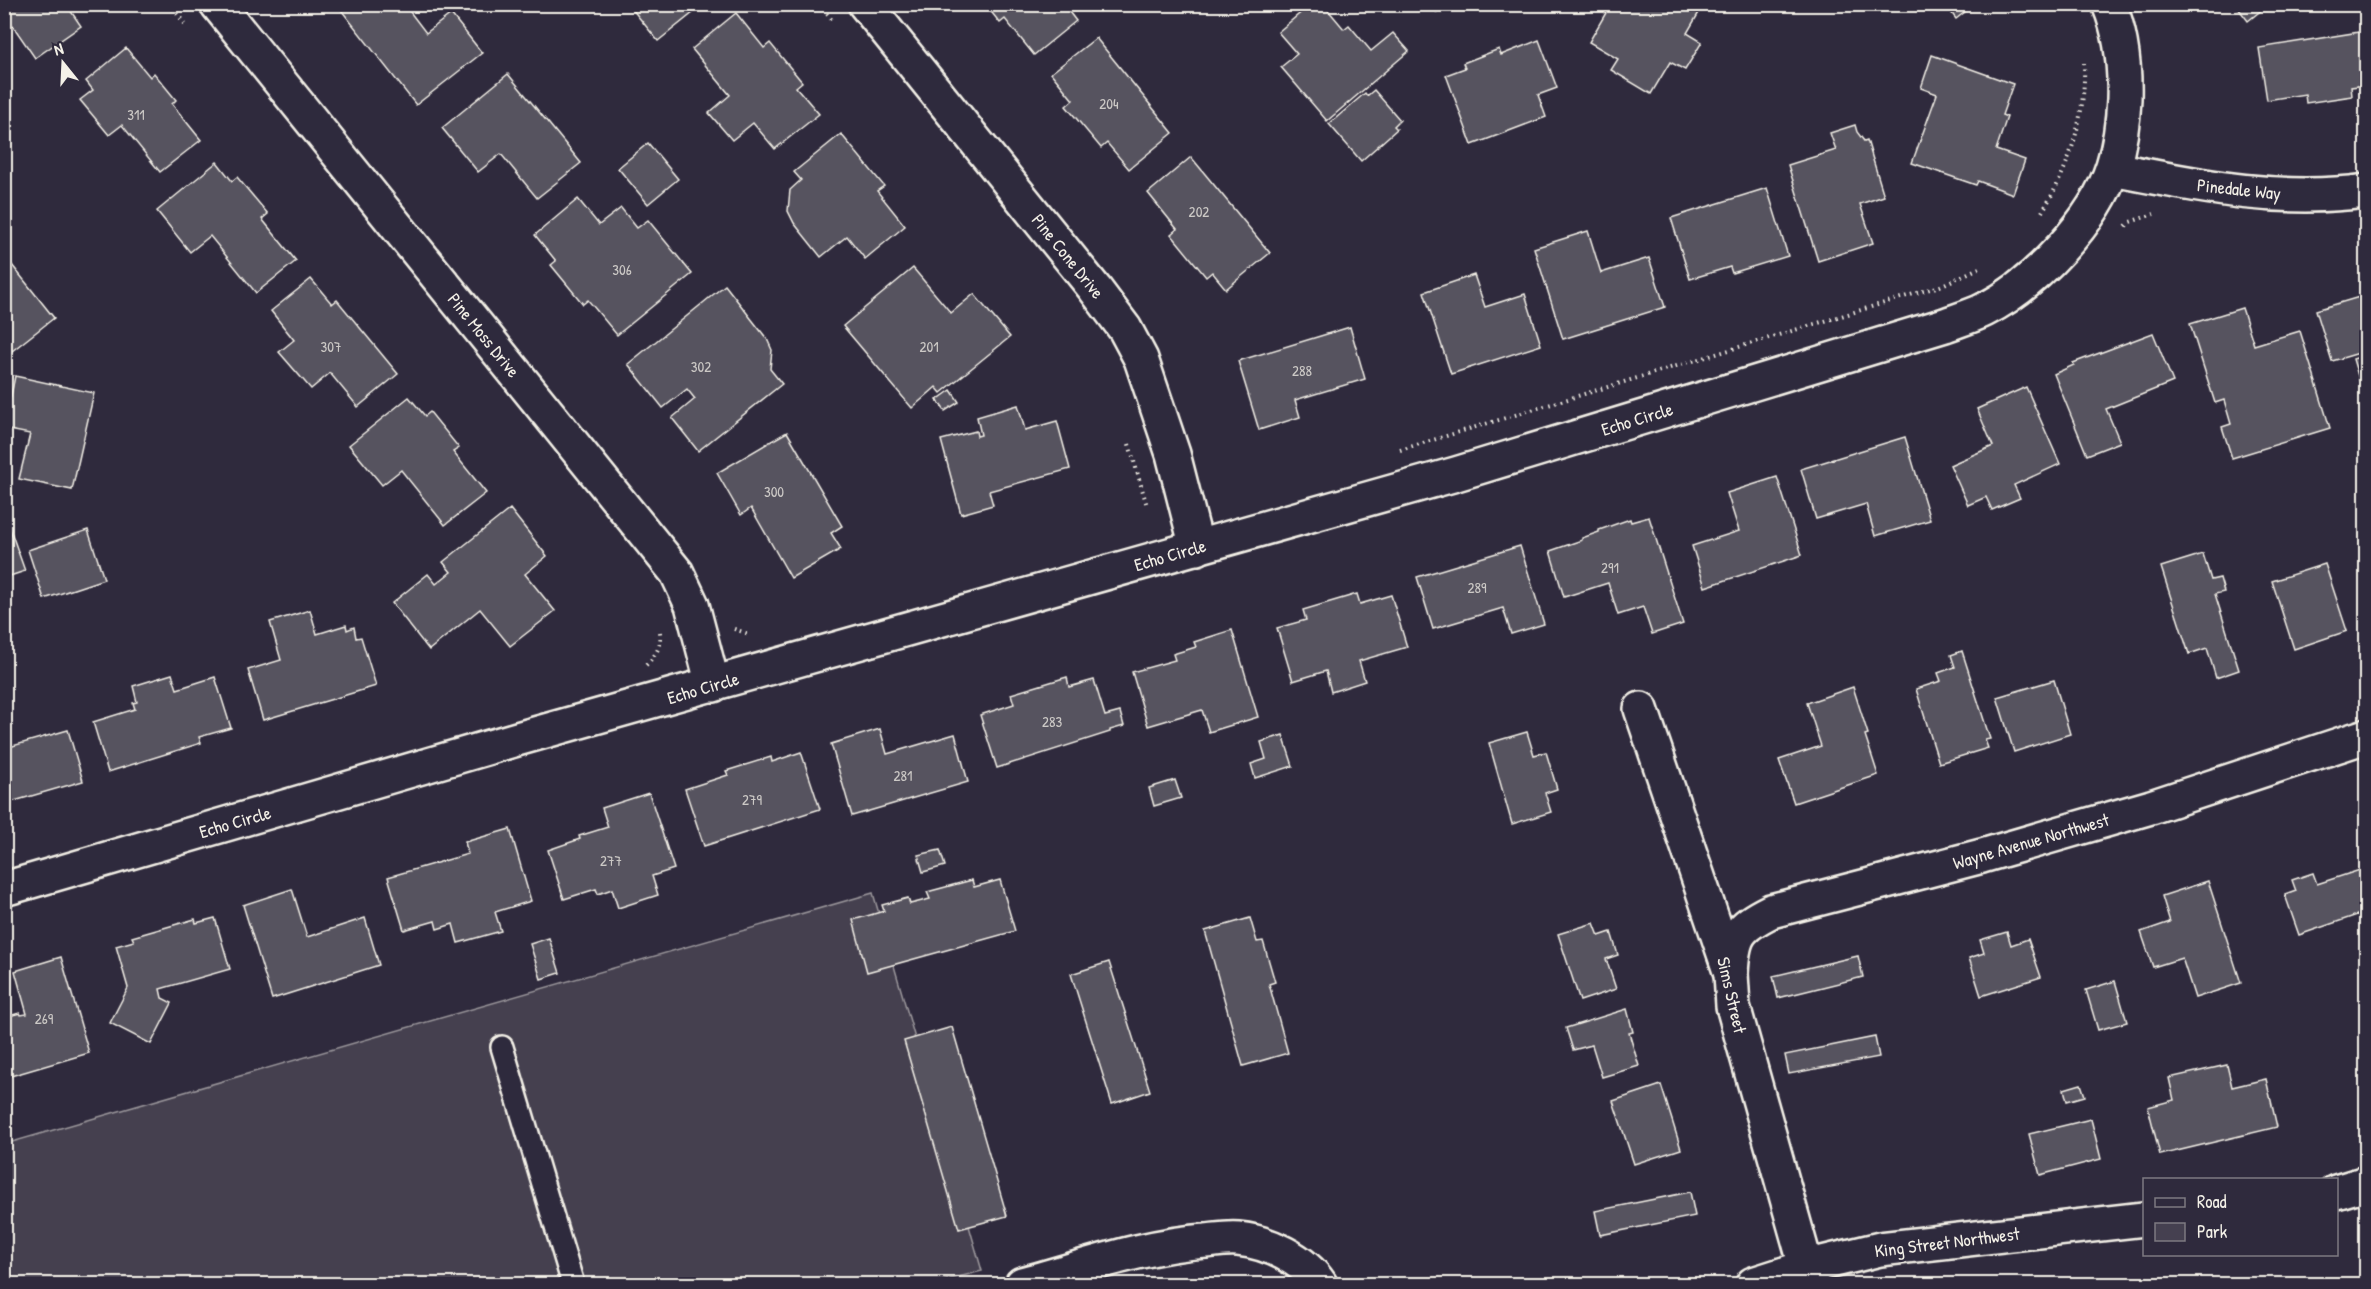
<svg xmlns="http://www.w3.org/2000/svg" width="2371" height="1289" viewBox="0 0 2371 1289" font-family="'Patrick Hand',sans-serif">
<style>
.green{fill:#454050;stroke:#9c989c;stroke-width:1.5}
.building{fill:#56525f;stroke:#f4f1e8;stroke-width:1.5}
.lines{fill:none;stroke-linecap:round;stroke-linejoin:round}
.service-casing{stroke:#f4f1e8;stroke-width:26}
.minor-casing{stroke:#f4f1e8;stroke-width:38}
.path{stroke:#f4f1e8;stroke-width:4;stroke-dasharray:1.5 4.5;stroke-linecap:butt}
.service{stroke:#2f2a3d;stroke-width:21}
.minor{stroke:#2f2a3d;stroke-width:33}
.labels{text-anchor:middle;dominant-baseline:central;stroke-width:4.5;stroke-linejoin:round;paint-order:stroke}
.number-label{font-size:15px;fill:#ccc9c6}
.street-label{font-size:18px;fill:#f4f1e8;stroke:#2f2a3d}
</style>
<rect width="100%" height="100%" fill="#2f2a3d"/>
<filter id="ink" filterUnits="userSpaceOnUse"><feTurbulence type="fractalNoise" baseFrequency=".0167" numOctaves="2"/><feDisplacementMap in="SourceGraphic" scale="12" xChannelSelector="R" yChannelSelector="G"/><feConvolveMatrix kernelMatrix="1 2 1 2 8 2 1 2 1" color-interpolation-filters="sRGB"/></filter>
<g filter="url(#ink)">
<path class="green" d="M873 893 982 1271 931 1284H5V1144Z"/>
<g class="building">
<path d="M4 4H66L81 26 35 58 9 20 4 23Z"/>
<path d="M341 4H404L426 33 451 14 482 53 416 105 338 6Z"/>
<path d="M628 4H704L658 41Z"/>
<path d="M985 4H1063L1076 21 1034 55 1005 19 1000 23Z"/>
<path d="M1311 4H1323L1344 29 1349 25 1371 51 1393 33 1409 51 1327 121 1281 67 1297 54 1278 32Z"/>
<path d="M1611 4H1704L1687 33 1702 42 1685 70 1670 62 1651 94 1611 70 1618 59 1589 42Z"/>
<path d="M1945 4H1975L1956 19Z"/>
<path d="M2235 4H2269L2248 21Z"/>
<path d="M736 13 764 48 770 43 802 82 796 87 819 114 775 149 753 123 732 140 709 113 730 95 692 49Z"/>
<path d="M2366 31V85L2351 87 2352 96 2306 103 2305 94 2267 100 2259 48Z"/>
<path d="M1096 38 1173 133 1129 169 1107 143 1101 148 1066 106 1073 100 1051 73Z"/>
<path d="M1539 40 1557 88 1538 95 1546 117 1472 145 1446 75 1465 68 1463 63 1499 49 1501 55Z"/>
<path d="M126 48 150 77 154 73 176 100 172 104 201 140 160 172 122 125 109 135 80 100 93 90 86 81Z"/>
<path d="M1932 55 2013 84 2002 115 2007 117 1996 150 2025 160 2013 194 1978 181 1976 185 1912 163 1937 94 1921 88Z"/>
<path d="M508 74 581 163 537 198 501 154 478 172 442 128Z"/>
<path d="M1374 90 1400 120 1394 126 1397 129 1361 161 1329 124 1365 93 1367 96Z"/>
<path d="M1855 125 1857 132 1864 141 1867 140 1884 196 1860 204 1873 243 1818 261 1788 165 1836 150 1830 133Z"/>
<path d="M841 134 884 186 877 191 905 226 865 259 847 236 821 257 794 223 788 211 790 190 801 180 794 172Z"/>
<path d="M648 143 678 179 648 204 618 168Z"/>
<path d="M1191 157 1270 253 1226 289 1212 272 1206 277 1171 234 1177 229 1148 193Z"/>
<path d="M217 162 232 181 237 177 268 214 262 219 296 261 256 293 210 236 190 252 157 211Z"/>
<path d="M1767 188 1788 256 1732 273 1730 267 1690 279 1671 218Z"/>
<path d="M578 199 599 225 621 208 637 228 648 220 692 274 617 335 588 300 583 304 551 265 556 261 535 235Z"/>
<path d="M1588 231 1601 273 1649 258 1665 307 1563 339 1534 248Z"/>
<path d="M4 255 54 318 12 351 4 341Z"/>
<path d="M913 268 951 313 974 294 1010 337 941 393 936 387 912 408 843 326Z"/>
<path d="M1474 275 1485 307 1525 294 1541 345 1451 374 1424 292Z"/>
<path d="M311 279 332 304 337 300 398 374 358 407 330 373 311 389 279 352 294 340 271 311Z"/>
<path d="M725 285 767 339 772 350 770 369 782 384 698 451 672 418 695 399 687 389 663 408 628 364Z"/>
<path d="M2366 295V351L2332 361 2316 310Z"/>
<path d="M2242 308 2254 345 2300 331 2330 428 2232 458 2222 427 2231 424 2224 400 2215 403 2190 324Z"/>
<path d="M1350 327 1365 379 1295 400 1300 417 1259 430 1238 361Z"/>
<path d="M2153 333 2173 382 2106 409 2120 442 2087 455 2054 374 2074 365 2073 363Z"/>
<path d="M2366 355V384L2361 386 2353 359Z"/>
<path d="M15 376 94 393 72 490 19 479 30 434 4 429Z"/>
<path d="M2026 387 2060 464 2014 485 2020 498 1992 510 1986 497 1968 505 1950 465 1993 446 1977 409Z"/>
<path d="M951 390 959 402 945 411 937 400Z"/>
<path d="M409 397 425 416 430 412 459 448 453 452 486 493 445 525 401 470 382 485 349 445Z"/>
<path d="M1018 405 1025 430 1057 421 1070 469 989 491 993 505 961 514 941 440 976 431 977 436 981 435 977 417Z"/>
<path d="M787 432 842 526 831 533 841 549 791 578 751 508 741 515 717 473Z"/>
<path d="M1905 437 1930 520 1875 536 1866 504 1816 519 1801 469Z"/>
<path d="M1777 477 1802 555 1705 587 1692 546 1739 531 1727 493Z"/>
<path d="M510 509 547 556 525 574 555 611 510 646 480 609 429 650 392 603 428 574 436 584 451 572 443 562Z"/>
<path d="M4 512 25 571 4 578Z"/>
<path d="M1649 517 1683 624 1652 634 1643 607 1618 615 1608 583 1564 597 1550 551 1582 540V538L1599 532V530L1630 519 1631 522Z"/>
<path d="M88 530 104 579 44 599 28 550Z"/>
<path d="M1520 546 1544 624 1511 634 1503 608 1433 629 1417 577Z"/>
<path d="M2203 554 2211 580 2220 578 2224 592 2215 594 2239 670 2216 678 2207 648 2189 654 2161 567Z"/>
<path d="M2325 564 2347 631 2294 649 2272 581Z"/>
<path d="M1357 594 1360 604 1391 595 1407 647 1359 661 1365 681 1331 692 1326 671 1293 681 1277 628 1306 620 1303 610Z"/>
<path d="M310 610 317 634 346 625 347 630 354 627 356 638 361 637 376 686 263 720 248 670 281 660 270 622Z"/>
<path d="M1232 630 1258 717 1209 732 1202 710 1148 726 1132 672 1175 660 1173 654 1196 647 1194 642Z"/>
<path d="M1962 651 1990 739 1985 740 1988 748 1939 763 1916 689 1941 681 1938 673 1955 667 1951 655Z"/>
<path d="M172 674 177 689 215 677 231 728 199 737 201 743 108 772 93 722 135 709 133 703 137 702 133 686Z"/>
<path d="M1067 677 1069 687 1094 680 1105 716 1120 712 1124 726 1110 730V732L997 768 980 715 1014 704 1011 694Z"/>
<path d="M2054 680 2070 734 2014 752 1997 697Z"/>
<path d="M1853 687 1868 734 1865 735 1878 775 1794 803 1779 760 1821 746 1807 703Z"/>
<path d="M880 729 887 754 955 734 968 782 852 816 831 744Z"/>
<path d="M68 730 83 781 4 804V745L6 748Z"/>
<path d="M1527 732 1534 755 1546 752 1557 789 1545 793 1551 812 1512 824 1489 743Z"/>
<path d="M1283 735 1293 766 1255 778 1251 764 1266 759 1261 742Z"/>
<path d="M801 752 820 809 704 846 685 789 728 775 726 771 771 757 772 762Z"/>
<path d="M1175 780 1181 798 1154 806 1149 788Z"/>
<path d="M649 793 674 869 652 876 658 895 618 908 612 889 598 894 596 889 564 899 548 850 580 839 579 836 608 827 602 808Z"/>
<path d="M510 829 531 901 495 912 501 931 458 943 453 924 437 929 435 921 404 930 388 877 468 854 465 842Z"/>
<path d="M940 850 945 866 923 872 918 855Z"/>
<path d="M2366 868V912L2299 935 2285 895 2296 891 2292 880 2313 873 2317 884Z"/>
<path d="M972 880 974 887 1000 880 1015 931 867 972 853 920 884 911 882 905 908 898 910 904 930 899 927 892Z"/>
<path d="M2208 881 2241 983 2195 998 2182 958 2153 967 2141 932 2170 922 2162 896Z"/>
<path d="M292 889 307 937 365 918 379 965 272 999 243 905Z"/>
<path d="M215 918 230 969 160 989 162 998 172 1003 151 1044 110 1023 128 988 116 946 134 941 132 937 195 919 196 923Z"/>
<path d="M1250 918 1257 942 1263 941 1275 982 1269 984 1288 1053 1243 1066 1205 931Z"/>
<path d="M1594 923 1599 936 1611 932 1618 955 1606 959 1616 989 1580 1001 1558 934Z"/>
<path d="M2007 932 2011 945 2028 939 2041 977 1981 996 1969 958 1984 953 1980 940Z"/>
<path d="M549 938 560 973 541 979 530 944Z"/>
<path d="M1858 956 1863 977 1778 998 1773 976Z"/>
<path d="M61 957 89 1053 4 1078V1021L10 1019 9 1016 20 1013 21 1015 27 1014 15 971Z"/>
<path d="M1109 962 1150 1091 1112 1104 1071 974Z"/>
<path d="M2115 981 2127 1022 2098 1030 2086 990Z"/>
<path d="M1627 1009 1633 1032 1629 1033 1639 1066 1602 1077 1592 1045 1573 1050 1566 1028Z"/>
<path d="M952 1027 1007 1216 959 1229 904 1041Z"/>
<path d="M1875 1037 1879 1057 1789 1074 1785 1055Z"/>
<path d="M2227 1065 2232 1087 2266 1079 2277 1127 2160 1155 2148 1107 2174 1100 2169 1078Z"/>
<path d="M2081 1084 2085 1096 2067 1101 2064 1089Z"/>
<path d="M1661 1085 1681 1149 1634 1164 1613 1101Z"/>
<path d="M2091 1119 2101 1159 2040 1175 2029 1134Z"/>
<path d="M1690 1192 1695 1216 1600 1235 1595 1211Z"/>
</g>
<g class="lines">
<g class="service-casing">
<path id="service" d="M502 1047 573 1284"/>
</g>
<g class="minor-casing">
<g id="minor">
<path d="M217 4 677 573 692 605 713 685"/>
<path d="M865 4 1095 289 1125 329 1141 359 1173 454 1197 548"/>
<path d="M2113 169C2199 186 2278 203 2366 191"/>
<path d="M1641 709 1731 974 1733 1006 1811 1284"/>
<path d="M4 889 517 739 1456 474 1945 325C1958 320 1972 316 1984 310 2034 285 2096 220 2113 166 2120 144 2123 122 2124 99 2125 68 2121 33 2109 4"/>
<path d="M1731 974C1733 936 1737 928 1771 911L1982 856 2151 807 2366 736"/>
<path d="M2336 1192 2366 1183"/>
<path d="M1022 1284C1082 1268 1144 1245 1206 1241 1216 1240 1228 1238 1238 1239 1268 1242 1304 1259 1320 1284"/>
<path d="M1753 1284 1806 1267 1880 1249 2144 1219"/>
</g>
</g>
<g class="path">
<path d="M169 4 186 25"/>
<path d="M819 4 832 20"/>
<path d="M1413 4C1433 14 1453 13 1473 4"/>
<path d="M2069 4 2073 12"/>
<path d="M2042 212C2070 167 2086 115 2084 63"/>
<path d="M2126 226 2130 222 2154 214"/>
<path d="M1129 444 1147 506"/>
<path d="M1400 450 1940 286 1979 268"/>
<path d="M734 629 749 634"/>
<path d="M646 665C656 655 662 646 660 632"/>
</g>
<use href="#service" class="service"/>
<use href="#minor" class="minor"/>
</g>
</g>
<g class="labels">
<g class="number-label">
<text x="1109" y="103">204</text>
<text x="136" y="114">311</text>
<text x="1199" y="211">202</text>
<text x="622" y="269">306</text>
<text x="331" y="346">307</text>
<text x="929" y="346">201</text>
<text x="701" y="366">302</text>
<text x="1302" y="370">288</text>
<text x="774" y="491">300</text>
<text x="1610" y="567">291</text>
<text x="1477" y="587">289</text>
<text x="1052" y="721">283</text>
<text x="903" y="775">281</text>
<text x="752" y="799">279</text>
<text x="611" y="860">277</text>
<text x="44" y="1018">269</text>
</g>
<g class="street-label">
<text transform="translate(2239 189) rotate(6)">Pinedale Way</text>
<text transform="translate(1068 256) rotate(51)">Pine Cone Drive</text>
<text transform="translate(484 335) rotate(51)">Pine Moss Drive</text>
<text transform="translate(1637 419) rotate(-17)">Echo Circle</text>
<text transform="translate(1170 555) rotate(-16)">Echo Circle</text>
<text transform="translate(703 688) rotate(-16)">Echo Circle</text>
<text transform="translate(235 822) rotate(-16)">Echo Circle</text>
<text transform="translate(2031 841) rotate(-16)">Wayne Avenue Northwest</text>
<text transform="translate(1732 995) rotate(77)">Sims Street</text>
<text transform="translate(1947 1242) rotate(-7)">King Street Northwest</text>
</g>
</g>
<rect width="2371" height="1289" fill="none" stroke="#2f2a3d" stroke-width="24"/>
<rect x="12" y="12" width="2347" height="1265" fill="none" stroke="#f4f1e8" stroke-width="2" filter="url(#ink)"/>
<rect x="2143" y="1178" width="195" height="78" fill="#2f2a3d" stroke="#7e7a81" stroke-width="1.5"/>
<rect x="2155" y="1198" width="30" height="9" fill="#2f2a3d" stroke="#7e7a81" stroke-width="1.5"/>
<text x="2197" y="1208" font-size="18" fill="#f4f1e8">Road</text>
<rect x="2155" y="1223" width="30" height="18" fill="#454050" stroke="#7e7a81" stroke-width="1.5"/>
<text x="2197" y="1238" font-size="18" fill="#f4f1e8">Park</text>
<g transform="translate(63 63) rotate(342)" stroke="#2f2a3d" stroke-width="4.5" paint-order="stroke">
<path d="M0-4.5L10 22L0 15L-10 22Z" fill="#f4f1e8"/>
<text y="-9" font-size="16" font-weight="bold" text-anchor="middle" fill="#f4f1e8">N</text>
</g>
</svg>
